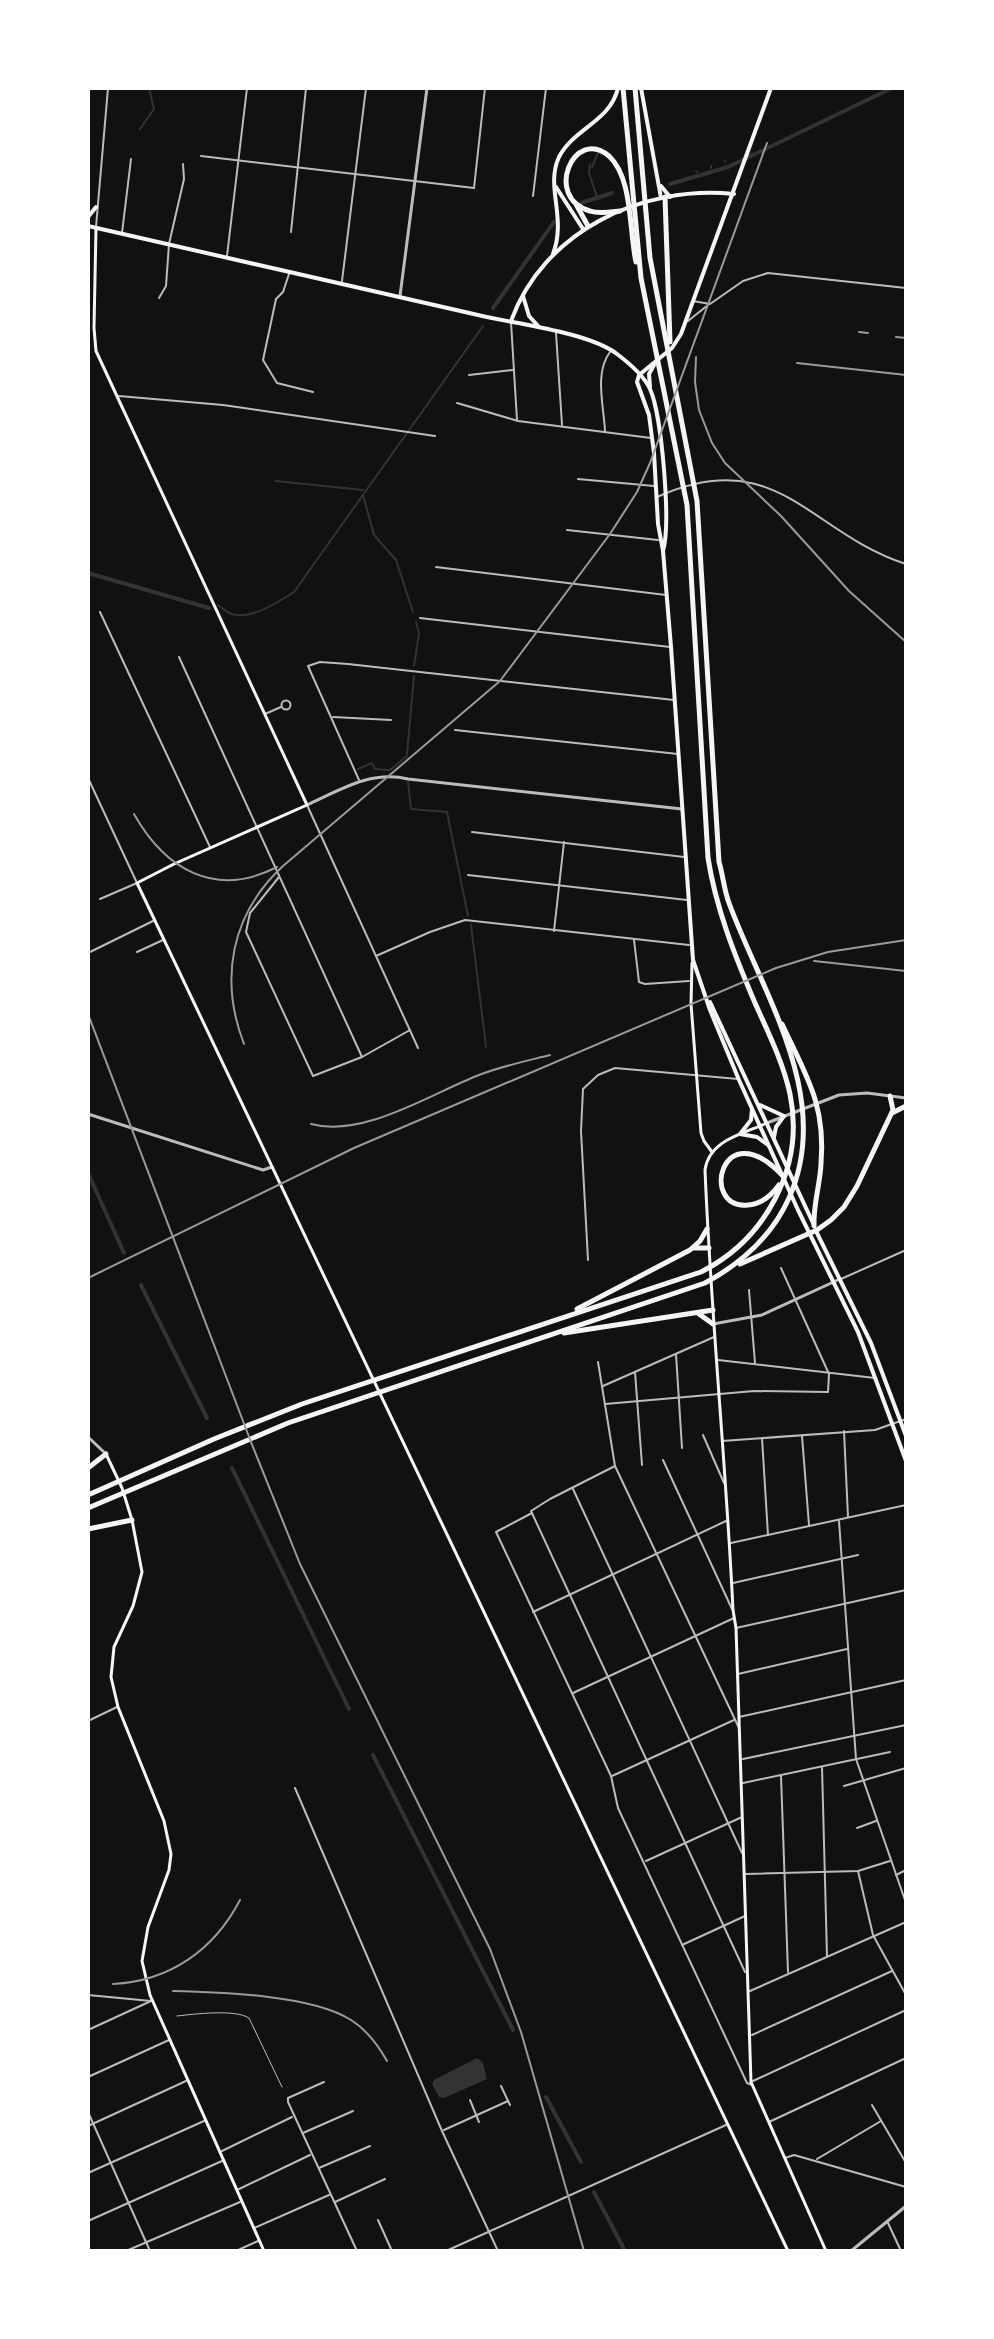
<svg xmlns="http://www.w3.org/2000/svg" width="994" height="2339" viewBox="0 0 994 2339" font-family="'Fira Sans',sans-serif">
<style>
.water{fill:#333}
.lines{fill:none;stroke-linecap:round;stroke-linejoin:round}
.stream{stroke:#333;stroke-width:2}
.canal{stroke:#333;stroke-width:4}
.service{stroke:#bcbcbc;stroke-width:1}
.minor{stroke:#bcbcbc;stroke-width:2}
.tertiary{stroke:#bcbcbc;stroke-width:3}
.secondary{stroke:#f5f5f5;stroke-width:3}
.primary{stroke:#f5f5f5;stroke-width:4}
.trunk{stroke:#f5f5f5;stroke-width:4}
.motorway{stroke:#f5f5f5;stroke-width:5}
.rail{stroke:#9a9a9a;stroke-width:2}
</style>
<rect width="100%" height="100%" fill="#111"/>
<path class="water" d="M477 2058 483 2063 487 2079 444 2098 439 2097 432 2084 434 2080Z"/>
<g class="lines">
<g class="stream">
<path d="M140 129 154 109 149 88"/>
<path d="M725 161V162"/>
<path d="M590 164 589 173 597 197"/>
<path d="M711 166V168"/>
<path d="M592 167 598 153"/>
<path d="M696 171 697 172"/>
<path d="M276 481 363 490"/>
<path d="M363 495 374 535 396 560 413 612"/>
<path d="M218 605C222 608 225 611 229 613 249 622 278 602 294 592L483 326"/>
<path d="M414 666 419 634 416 622"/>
<path d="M407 754 414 676"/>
<path d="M358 769 372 763 375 769 390 770 407 756"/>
<path d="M408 782 411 809 447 812 468 916"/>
<path d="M471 925 486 1047"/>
</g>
<g class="canal">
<path d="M670 184 728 167 892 88"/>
<path d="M581 203 612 193"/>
<path d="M493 308 554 222"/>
<path d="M88 573 209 608"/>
<path d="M88 1173 124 1253"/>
<path d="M141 1285 207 1418"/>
<path d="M232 1468 349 1709"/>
<path d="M373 1755 513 2030"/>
<path d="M546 2097 581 2162"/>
<path d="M594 2192 625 2251"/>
</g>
<path class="service" d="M177 2016C194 2014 235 2009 249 2018L282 2087"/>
<g class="minor">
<path d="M565 88H576"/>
<path d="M201 156 474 188 485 88"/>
<path d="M533 196 546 88"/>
<path d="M96 227 108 88"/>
<path d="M291 232 306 88"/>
<path d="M122 233 131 159"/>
<path d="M227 256 247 88"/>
<path d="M290 271 283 292 276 299 263 360 277 383 313 392"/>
<path d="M342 281 366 88"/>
<path d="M159 298 166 286 169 244 184 179 183 164"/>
<path d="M693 301 710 304 743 281 768 273 906 288"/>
<path d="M688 321 708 305"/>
<path d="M511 322 517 420"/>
<path d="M556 333 562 425"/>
<path d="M469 375 513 370"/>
<path d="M119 396 223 405 435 436"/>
<path d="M457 403 518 421 651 438"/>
<path d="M605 431C604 407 594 373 610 352"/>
<path d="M578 479 654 486"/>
<path d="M657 497C777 443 809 533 906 564"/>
<path d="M567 530 658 540"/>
<path d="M436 567 666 595"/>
<path d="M100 612 210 847"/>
<path d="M420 618 670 647"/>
<path d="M179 657 362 1057"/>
<circle cx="286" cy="705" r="4.5"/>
<path d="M265 714 281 707"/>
<path d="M333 717 391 720"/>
<path d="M455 730 678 754"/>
<path d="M88 778 137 883 100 899"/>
<path d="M359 780 308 666 320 662 348 664 674 700"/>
<path d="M307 805 418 1048"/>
<path d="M472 832 684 857"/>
<path d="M468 875 687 900"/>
<path d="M279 877 250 913 246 932 313 1076 362 1057 410 1030"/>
<path d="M554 931 564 842"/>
<path d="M634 940 639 982 645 984 689 981"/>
<path d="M137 952 163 940"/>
<path d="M88 953 153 921"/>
<path d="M376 956 430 932 465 920 689 945"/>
<path d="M588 1260 581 1131 583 1089 598 1075 615 1068 738 1079"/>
<path d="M841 1279 906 1250"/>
<path d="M749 1290 755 1363"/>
<path d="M676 1354 682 1448"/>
<path d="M718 1360 875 1378"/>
<path d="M598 1362 615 1466 739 1728"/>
<path d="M635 1372 642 1465"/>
<path d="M603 1386 714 1337"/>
<path d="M605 1404 754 1391 828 1392 829 1374 781 1268"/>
<path d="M844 1431 848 1517"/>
<path d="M703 1435 724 1483"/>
<path d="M802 1436 809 1525"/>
<path d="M762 1438 768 1535"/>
<path d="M722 1441 875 1430 906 1419"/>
<path d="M663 1460 732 1609"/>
<path d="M615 1466 550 1499 531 1511 745 1972"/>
<path d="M573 1489 742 1853"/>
<path d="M532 1513 496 1532 611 1776 618 1808 747 2083 752 2085"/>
<path d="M839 1521 856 1759 906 1903"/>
<path d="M731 1543 906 1505"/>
<path d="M733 1583 858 1555"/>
<path d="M533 1612 726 1521"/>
<path d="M736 1628 906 1590"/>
<path d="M738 1674 847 1649"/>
<path d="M573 1693 734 1618"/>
<path d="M739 1717 906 1680"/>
<path d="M88 1721 117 1707"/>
<path d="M743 1759 906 1725"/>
<path d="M822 1767 827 1956"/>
<path d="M612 1776 734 1720"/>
<path d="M781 1776 788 1972"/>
<path d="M743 1783 890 1752"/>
<path d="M844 1786 906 1768"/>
<path d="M295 1788 442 2131 498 2251"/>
<path d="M857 1828 876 1821"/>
<path d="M646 1861 742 1817"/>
<path d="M858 1871 873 1935 906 1995"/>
<path d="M746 1874 858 1871 890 1861"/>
<path d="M896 1875 906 1870"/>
<path d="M682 1945 745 1916"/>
<path d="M750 1991 906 1922"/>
<path d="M88 1995 151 2001"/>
<path d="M88 2030 151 2001"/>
<path d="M752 2035 892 1971"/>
<path d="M88 2077 169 2040"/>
<path d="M753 2081 906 2010"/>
<path d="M324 2082 288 2098V2102L357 2251"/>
<path d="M501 2086 510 2105"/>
<path d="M470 2100 479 2122"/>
<path d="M872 2105 906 2163"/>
<path d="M88 2112 150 2251"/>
<path d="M769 2122 906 2058"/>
<path d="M88 2126 186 2081"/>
<path d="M444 2130 508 2101"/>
<path d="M303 2133 353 2111"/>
<path d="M222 2151 292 2117"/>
<path d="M785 2158 794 2155 906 2187"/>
<path d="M817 2159 881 2121"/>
<path d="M319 2168 370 2146"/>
<path d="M88 2173 204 2121"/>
<path d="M237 2190 310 2155"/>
<path d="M335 2202 385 2179"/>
<path d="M378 2220 392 2251"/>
<path d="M88 2221 222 2161"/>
<path d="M888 2223 901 2251"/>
<path d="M254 2228 329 2195"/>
<path d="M126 2251 240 2202"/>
<path d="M236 2251 258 2241"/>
<path d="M446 2251 726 2125"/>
</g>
<g class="tertiary">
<path d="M400 296 427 88"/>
<path d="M307 805C340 790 371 770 408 779L682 809"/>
<path d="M88 1114 263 1170 272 1167"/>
<path d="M767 1123 839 1095 867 1093 906 1098"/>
<path d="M713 1324 762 1315 840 1279"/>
<path d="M88 1437 106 1454"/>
<path d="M851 2251 906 2206"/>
</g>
<g class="secondary">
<path d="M96 228 94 328 96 351 307 805 174 864 137 883 788 2251"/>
<path d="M692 963 691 1004 701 1133 704 1141 712 1152"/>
<path d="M767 1123C743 1134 709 1140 705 1170 711 1317 726 1463 733 1610L736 1628 751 2082 826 2251"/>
<path d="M106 1454 122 1488 132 1520 142 1572 133 1606 114 1647 111 1677 118 1707 164 1821 171 1854 169 1870 148 1927 142 1961 150 1995 264 2251"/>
</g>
<g class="primary">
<path d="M88 217 96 207"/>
<path d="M88 226C218 255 348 285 478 315 515 324 588 332 617 354 629 363 644 376 650 389 662 415 671 524 663 551"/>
<path d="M523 296 529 316 539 327"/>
<path d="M511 321C544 231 641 185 734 194"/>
<path d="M639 375 637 382 649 415 654 453 658 524 663 551 671 647 693 960 710 1010 739 1080 798 1210 858 1332 906 1461"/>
<path d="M639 375 672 348 681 334 771 88"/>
<path d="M650 387 649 374 654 365"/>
<path d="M710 1002 813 1223"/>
<path d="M760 1105 784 1116 776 1127 774 1137"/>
<path d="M752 1109 751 1120 740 1134 757 1137 768 1145"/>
<path d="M816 1231 871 1343 906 1436"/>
</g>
<g class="trunk">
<path d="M641 88 661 198"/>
<path d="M661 186 670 197"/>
<path d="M556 187 583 229"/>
<path d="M553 254C567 217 545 187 559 157 574 128 610 122 618 88"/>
</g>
<g class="motorway">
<path d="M665 197 670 342"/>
<path d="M577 206 588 226"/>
<path d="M620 211C610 212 599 214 590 211 543 198 574 126 609 156 633 178 629 231 636 262"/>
<path d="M782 1024C806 1076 826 1104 821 1164 820 1185 813 1205 814 1226"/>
<path d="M892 1113 906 1106"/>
<path d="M779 1185C771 1196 762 1204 748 1205 699 1210 721 1111 782 1175"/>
<path d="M694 1248H709"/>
<path d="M740 1264 817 1230 831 1220 844 1207 857 1186 893 1110 890 1096"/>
<path d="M577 1309 690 1250 700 1241 707 1229"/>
<path d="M699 1314 713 1324"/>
<path d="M564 1333 713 1310"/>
<path d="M88 1468 106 1454"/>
<path d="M88 1495 214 1439 302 1404 701 1272C766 1239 805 1167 790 1094 783 1062 768 1032 755 1003 735 956 716 909 708 858L687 505 641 278 623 88"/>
<path d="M88 1508 288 1423 705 1283C742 1263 772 1236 789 1198 834 1098 763 995 729 903 724 890 723 875 719 862L697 501 650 258 635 88"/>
<path d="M88 1529 132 1520"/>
</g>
<g class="rail">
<path d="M859 332 868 333"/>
<path d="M896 337 906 338"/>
<path d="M696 357 695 382 699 410 712 443 725 463 781 516 849 591 906 642"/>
<path d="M797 363 906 375"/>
<path d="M134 814C165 869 215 899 277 867"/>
<path d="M814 961 906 971"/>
<path d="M88 1014 251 1442 300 1564 490 1949 521 2032 584 2251"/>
<path d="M244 1044C219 979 231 914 283 866L500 681 610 534 637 492 650 463 767 143"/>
<path d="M311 1124C364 1138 430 1094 479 1075 502 1066 526 1061 550 1055"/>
<path d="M88 1278 354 1148 776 968 828 952 906 940"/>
<path d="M113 1984C170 1981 214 1950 240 1900"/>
<path d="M173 1991C219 1992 312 1995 351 2020 367 2030 378 2045 387 2061"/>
</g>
</g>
<rect width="994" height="2339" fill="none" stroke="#ffffff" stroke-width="180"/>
</svg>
